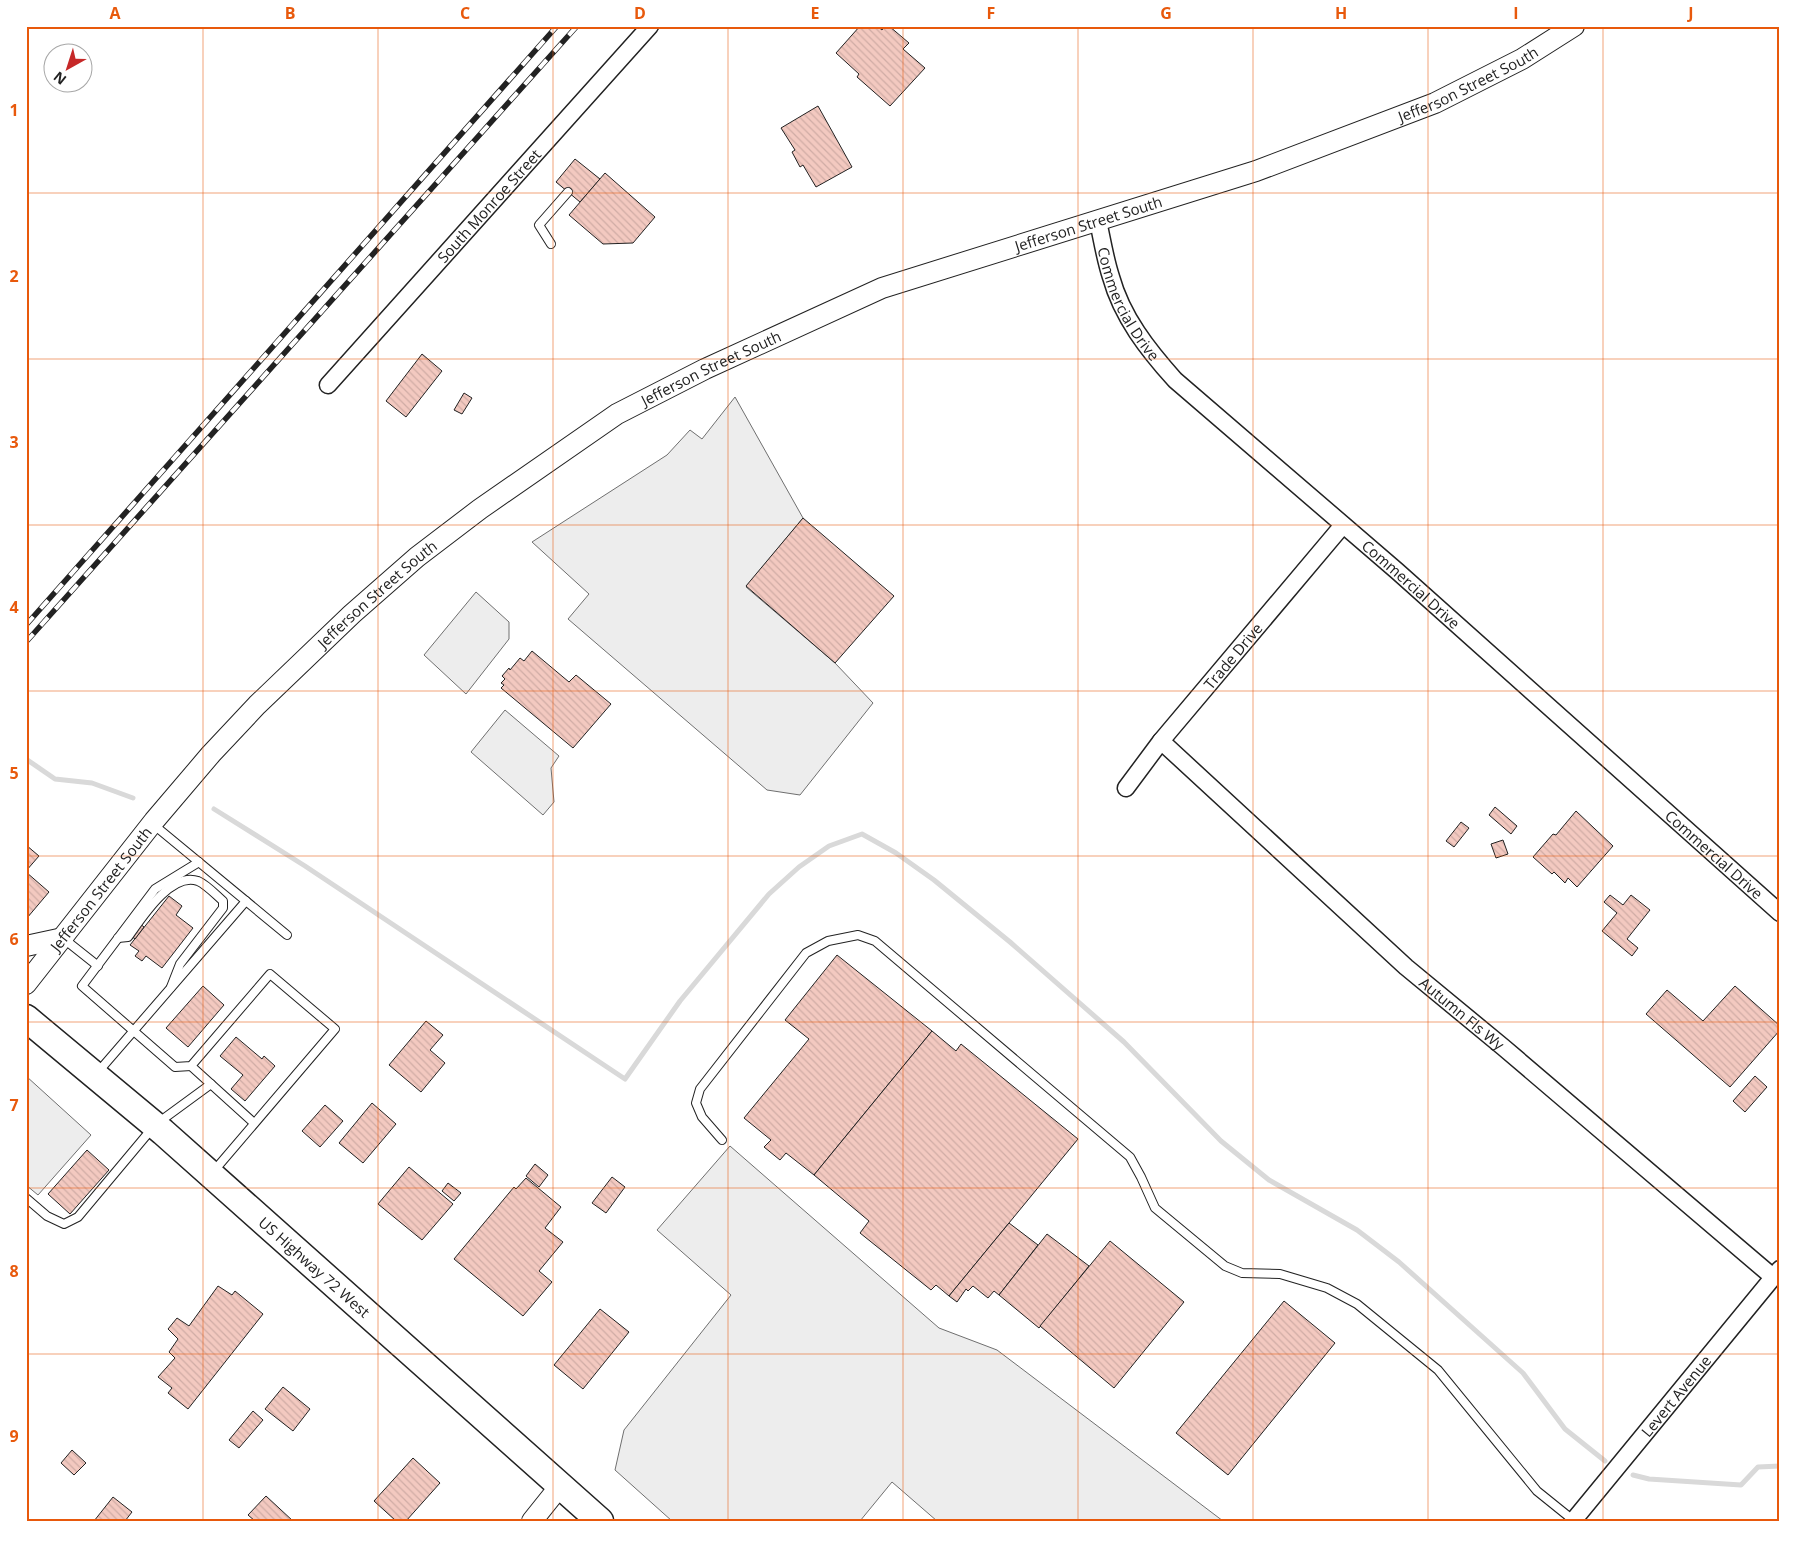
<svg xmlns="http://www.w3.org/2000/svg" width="1806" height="1547" viewBox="0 0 1806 1547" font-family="'Open Sans',sans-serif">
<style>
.parking{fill:#ededed;stroke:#6f6f6f}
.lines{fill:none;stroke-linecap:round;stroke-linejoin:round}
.stream{stroke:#d9d9d9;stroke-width:5}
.building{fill:url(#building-back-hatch);stroke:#222}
.service-casing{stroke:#222;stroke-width:10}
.minor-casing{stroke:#222;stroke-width:19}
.tertiary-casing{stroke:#222;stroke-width:22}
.trunk-casing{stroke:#222;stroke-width:29}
.service{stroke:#fff;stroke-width:8}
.minor{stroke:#fff;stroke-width:16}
.tertiary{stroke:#fff;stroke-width:20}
.trunk{stroke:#fff;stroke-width:26}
.rail-casing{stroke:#222;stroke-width:5.5}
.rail{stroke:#fff;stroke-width:4;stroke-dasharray:11;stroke-linecap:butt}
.grid{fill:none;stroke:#e8590c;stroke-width:1;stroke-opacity:0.55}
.labels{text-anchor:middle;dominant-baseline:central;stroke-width:4;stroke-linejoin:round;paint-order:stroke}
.street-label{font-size:15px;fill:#222;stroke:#fff}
.neatline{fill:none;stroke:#e8590c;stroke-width:2}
.grid-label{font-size:16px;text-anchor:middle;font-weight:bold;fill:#e8590c}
</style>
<defs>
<pattern id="building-back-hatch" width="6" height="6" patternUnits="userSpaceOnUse" patternTransform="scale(1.25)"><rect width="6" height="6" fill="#f3c9c0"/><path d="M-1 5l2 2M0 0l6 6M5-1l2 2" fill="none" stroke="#d0aca5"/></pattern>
</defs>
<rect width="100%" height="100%" fill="#fff"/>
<g class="parking">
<path d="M735 397 803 518 746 587 835 663 873 703 800 795 767 790 568 619 589 594 532 542 667 455 690 430 702 439Z"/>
<path d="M476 592 509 622V639L466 694 424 655Z"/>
<path d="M505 710 559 756 551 768 554 802 543 815 471 752Z"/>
<path d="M26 1076 91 1135 38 1195 26 1185Z"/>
<path d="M730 1146 939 1328 997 1350 1223 1521H937L892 1482 860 1521H672L615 1470 624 1430 731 1295 657 1230Z"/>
</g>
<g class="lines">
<g class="stream">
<path d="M26 759 55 779 92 783 133 798"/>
<path d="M214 809 305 866 625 1079 680 1001 769 894 799 867 829 846 862 834 896 853 934 880 1010 942 1124 1042 1221 1141 1269 1180 1357 1230 1399 1262 1523 1373 1565 1429 1605 1461"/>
<path d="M1633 1475 1649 1479 1741 1485 1758 1467 1780 1466"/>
</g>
</g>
<g class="building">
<path d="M860 26H877L882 30 885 26H889L909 43 903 49 925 68 890 106 857 77 859 74 836 53Z"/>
<path d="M818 106 852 167 816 187 803 165 800 167 792 152 795 150 781 128Z"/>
<path d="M575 159 600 179 580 202 556 182Z"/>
<path d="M605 173 655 217 633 243 603 244 569 215Z"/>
<path d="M422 354 442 371 406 417 386 401Z"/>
<path d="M464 393 472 398 462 414 454 410Z"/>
<path d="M803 518 894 596 835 663 746 586Z"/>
<path d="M532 651 569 682 576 675 611 704 573 748 501 688 504 685 501 683 505 679 502 676 509 668 510 670 520 658 524 661Z"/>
<path d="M1495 807 1517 826 1511 834 1489 815Z"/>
<path d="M1576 811 1613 846 1577 887 1568 878 1565 883 1554 872 1552 874 1533 857 1553 834 1556 835Z"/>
<path d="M1461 822 1469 828 1454 847 1446 841Z"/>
<path d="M1503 840 1508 854 1496 858 1491 844Z"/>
<path d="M26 845 39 856 26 871Z"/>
<path d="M26 872 49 892 27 918H26Z"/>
<path d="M1610 895 1623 905 1631 895 1650 910 1627 939 1638 948 1632 956 1602 931 1617 913 1604 902Z"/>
<path d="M169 896 182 906 176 915 193 928 162 968 146 956 142 961 135 956 139 951 130 945Z"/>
<path d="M134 919 144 927 135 939 125 931Z"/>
<path d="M837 955 932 1031 814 1175 786 1153 780 1160 764 1147 771 1140 744 1118 809 1039 785 1020Z"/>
<path d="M203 986 224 1005 188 1047 166 1028Z"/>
<path d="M1735 986 1780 1026V1030L1730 1087 1646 1014 1667 990 1703 1021Z"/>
<path d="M426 1021 443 1035 430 1050 445 1063 421 1092 389 1065Z"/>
<path d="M932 1031 956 1051 961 1044 1078 1139 949 1296 936 1285 931 1290 860 1233 869 1221 814 1175Z"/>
<path d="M236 1037 262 1059 264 1056 275 1066 245 1101 231 1089 243 1075 220 1056Z"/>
<path d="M1755 1076 1767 1087 1745 1112 1733 1101Z"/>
<path d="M372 1103 396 1124 363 1163 339 1143Z"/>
<path d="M325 1105 343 1121 320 1147 302 1131Z"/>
<path d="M87 1150 109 1170 70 1214 48 1194Z"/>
<path d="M535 1164 548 1175 539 1187 526 1176Z"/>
<path d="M409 1167 453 1204 422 1240 378 1204Z"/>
<path d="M612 1177 625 1187 606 1213 592 1203Z"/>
<path d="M526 1178 561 1207 545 1228 563 1242 539 1271 552 1282 523 1316 454 1259 514 1187 516 1189Z"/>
<path d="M448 1183 461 1193 454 1201 442 1191Z"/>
<path d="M1009 1223 1038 1245 999 1295 994 1291 988 1298 973 1286 968 1291 966 1289 957 1302 949 1296Z"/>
<path d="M1047 1234 1089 1266 1039 1328 999 1295Z"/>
<path d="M1110 1241 1184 1302 1114 1388 1040 1326Z"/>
<path d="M218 1286 232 1295 235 1291 263 1314 188 1409 168 1393 172 1388 158 1377 175 1358 169 1352 178 1339 168 1329 177 1318 189 1326Z"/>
<path d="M1284 1301 1335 1343 1228 1475 1176 1433Z"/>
<path d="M600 1309 629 1332 583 1389 554 1365Z"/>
<path d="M283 1387 310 1409 293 1431 265 1409Z"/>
<path d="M253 1411 263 1420 239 1448 229 1440Z"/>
<path d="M72 1450 86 1463 74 1475 61 1463Z"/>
<path d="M413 1458 440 1483 406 1521H396L374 1501Z"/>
<path d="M266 1496 293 1521H255L248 1515Z"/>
<path d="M113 1497 132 1512 125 1521H94Z"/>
</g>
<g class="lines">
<g class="service-casing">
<g id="service">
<path d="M551 244 539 225 568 192"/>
<path d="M154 825 287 935"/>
<path d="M199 862 155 889 82 986 175 1067 191 1066 270 974 335 1029 213 1172"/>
<path d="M118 938 128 937C141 919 171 871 198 881 207 885 216 895 223 901V908L180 964 171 987"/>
<path d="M64 939 98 966"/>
<path d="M191 1066 254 1123"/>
<path d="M98 1072 246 901"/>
<path d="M722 1140 702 1117 696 1103 700 1089 806 953 828 941 858 935 875 941 1130 1157 1141 1177 1155 1208 1225 1266 1242 1273 1280 1274 1327 1288 1357 1304 1438 1370 1537 1491 1573 1520"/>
<path d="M26 1198 47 1216 64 1224 78 1217 155 1125 211 1084"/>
</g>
</g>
<g class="minor-casing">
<g id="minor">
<path id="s1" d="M1098 221C1102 239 1105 259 1111 277 1122 317 1148 350 1175 380L1397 571 1780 913"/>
<path id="s2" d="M328 385 650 26"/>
<path id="s3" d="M1161 741 1406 967 1503 1047 1773 1277"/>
<path id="s4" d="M1126 788 1161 741 1343 525"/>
<path id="s5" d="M1573 1521 1780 1269"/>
</g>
</g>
<g class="tertiary-casing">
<g id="tertiary">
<path d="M26 946 63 938"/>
<path id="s6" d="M26 984 154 821 211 754 257 705 352 614 417 557 480 509 617 414 705 369 882 288 1256 171 1435 103 1522 59 1574 26"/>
<path d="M532 1521 560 1486"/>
</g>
</g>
<g class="trunk-casing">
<g id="trunk">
<path id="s7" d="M26 1018 163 1132 600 1521"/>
</g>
</g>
<use href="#service" class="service"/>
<use href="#minor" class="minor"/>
<use href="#tertiary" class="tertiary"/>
<use href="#trunk" class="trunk"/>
<g class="rail-casing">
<g id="rail">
<path d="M26 625 557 26"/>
<path d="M26 642 577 26"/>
</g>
</g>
<use href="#rail" class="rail"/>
</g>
<path class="grid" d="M203 26V1521M378 26V1521M553 26V1521M728 26V1521M903 26V1521M1078 26V1521M1253 26V1521M1428 26V1521M1603 26V1521M26 193H1780M26 359H1780M26 525H1780M26 691H1780M26 856H1780M26 1022H1780M26 1188H1780M26 1354H1780"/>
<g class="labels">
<g class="street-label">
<text stroke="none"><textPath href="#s6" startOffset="1741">Jefferson Street South</textPath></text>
<text stroke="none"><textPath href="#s2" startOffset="241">South Monroe Street</textPath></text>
<text stroke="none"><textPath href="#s6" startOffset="1336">Jefferson Street South</textPath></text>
<text stroke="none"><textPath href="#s1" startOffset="89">Commercial Drive</textPath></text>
<text stroke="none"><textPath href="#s6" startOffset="931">Jefferson Street South</textPath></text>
<text stroke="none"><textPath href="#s1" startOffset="492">Commercial Drive</textPath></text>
<text stroke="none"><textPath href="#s6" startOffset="526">Jefferson Street South</textPath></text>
<text stroke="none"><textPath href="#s4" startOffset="170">Trade Drive</textPath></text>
<text stroke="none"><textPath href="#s1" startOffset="898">Commercial Drive</textPath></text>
<text stroke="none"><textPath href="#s6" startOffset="121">Jefferson Street South</textPath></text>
<text stroke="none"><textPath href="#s3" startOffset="406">Autumn Fls Wy</textPath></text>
<text stroke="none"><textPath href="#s7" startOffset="381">US Highway 72 West</textPath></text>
<text stroke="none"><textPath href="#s5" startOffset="162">Levert Avenue</textPath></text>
</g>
</g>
<rect width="1806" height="1547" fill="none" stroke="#ffffff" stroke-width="55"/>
<g transform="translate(68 68) rotate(219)"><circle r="24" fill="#ffffff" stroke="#a7a7a7"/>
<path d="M0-4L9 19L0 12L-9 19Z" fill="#c62828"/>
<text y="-8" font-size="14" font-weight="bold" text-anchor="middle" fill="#222222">N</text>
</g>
<rect x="28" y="28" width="1750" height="1492" class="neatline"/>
<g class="grid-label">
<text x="115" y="19">A</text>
<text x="290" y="19">B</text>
<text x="465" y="19">C</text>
<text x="640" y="19">D</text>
<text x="815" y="19">E</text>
<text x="991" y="19">F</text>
<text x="1166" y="19">G</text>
<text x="1341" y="19">H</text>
<text x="1516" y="19">I</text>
<text x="1691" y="19">J</text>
<text x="14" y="116">1</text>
<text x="14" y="282">2</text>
<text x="14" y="448">3</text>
<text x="14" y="613">4</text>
<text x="14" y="779">5</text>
<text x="14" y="945">6</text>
<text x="14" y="1111">7</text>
<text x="14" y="1277">8</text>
<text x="14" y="1442">9</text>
</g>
</svg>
